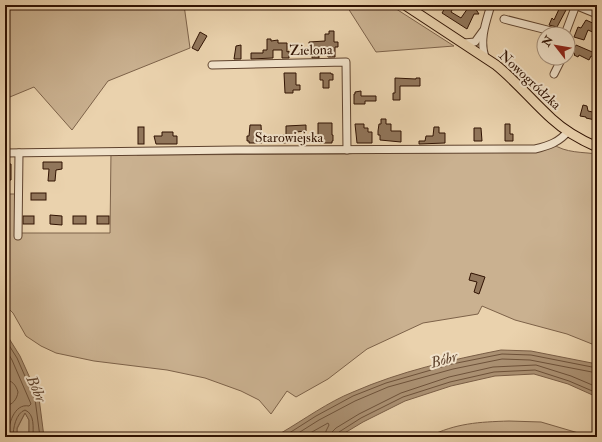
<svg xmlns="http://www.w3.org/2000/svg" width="602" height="442" viewBox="0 0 602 442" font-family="'IM FELL Double Pica',serif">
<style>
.green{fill:#cab190;stroke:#7d6249}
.water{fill:#ab9173;stroke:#7a5e46}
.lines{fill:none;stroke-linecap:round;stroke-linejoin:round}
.shore{stroke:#6e523a;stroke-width:1}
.building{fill:#91765b;stroke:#301202}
.minor-casing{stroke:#5e422d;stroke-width:9}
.major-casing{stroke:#301202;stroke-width:11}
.minor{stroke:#f1e2ca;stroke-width:7}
.major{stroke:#ead2ad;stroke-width:9}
.labels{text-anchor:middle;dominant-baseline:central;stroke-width:4;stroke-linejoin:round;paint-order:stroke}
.street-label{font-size:14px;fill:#301202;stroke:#f1e2ca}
.water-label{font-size:15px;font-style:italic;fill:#61452f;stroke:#f1e2ca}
</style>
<rect width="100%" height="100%" fill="#ead2ad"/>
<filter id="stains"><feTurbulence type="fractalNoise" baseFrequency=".005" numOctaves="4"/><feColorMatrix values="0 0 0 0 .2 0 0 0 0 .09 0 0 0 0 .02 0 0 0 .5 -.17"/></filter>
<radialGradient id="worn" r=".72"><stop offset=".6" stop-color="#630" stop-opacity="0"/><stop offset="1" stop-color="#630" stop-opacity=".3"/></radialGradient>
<g class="green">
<path d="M5 5H184L190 48 108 81 72 130 34 87 5 99Z"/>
<path d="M346 5H380L382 6 383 5H390L454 46 376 52Z"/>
<path d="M553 144C565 153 583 152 597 154V346L567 334 515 320 482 306 478 314 423 323 367 349 328 379 296 397 287 391 271 414 259 400 241 391 205 378 167 370 94 361 56 353 41 346 26 336 13 313 5 305V194H20L19 233H110L111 151 131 150 137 155 347 154 425 147 544 146Z"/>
<path d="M25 413 29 420V437H17V429Z"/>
<path d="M509 421 541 422 592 437H428C456 423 479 422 509 421Z"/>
</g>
<g class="water">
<path d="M5 332 20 356 39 398 44 437H29V420L25 413 17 428V437H5V400L9 392 5 386Z"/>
<path d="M501 350 531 351 597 364V397L568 384 534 374 495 376 451 386 405 401 363 422 338 437H277L281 433C305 419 328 402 353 392 401 371 451 360 501 350Z"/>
</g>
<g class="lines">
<g class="shore">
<path d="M5 339 17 358 35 399 40 437"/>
<path d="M5 348 12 360 31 404 29 406C14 403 8 425 8 437"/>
<path d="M5 380C12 380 16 385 18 392 17 399 13 405 5 406"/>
<path d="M13 437C13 428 16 413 25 410 35 414 33 428 33 437"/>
<path d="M283 437 316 416 353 396 386 383 452 364 502 354 531 355 597 368"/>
<path d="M292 437 319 420 355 401 388 387 453 369 502 359 530 360 597 373"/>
<path d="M303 437 328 423 329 425 326 431 325 437"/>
<path d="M332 437V432L336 428 359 414 401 393 449 377 493 367 536 365 571 376 597 387"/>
<path d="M337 437 339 432 361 418 403 397 450 382 494 372 535 370 569 381 597 393"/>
</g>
</g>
<g class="building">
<path d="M470 5 476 6 475 8 479 14H474L467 29 442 13 445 8 447 9 448 7 452 10 451 12 461 18Z"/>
<path d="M560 7 566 10 557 27 549 25 552 18 554 20Z"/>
<path d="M586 20 597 25V34L588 30 584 40 574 37 578 27 581 28Z"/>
<path d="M329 31H334V42H338V47H335V57H328V55H319V58H312L313 47H309V42L325 41V34H329Z"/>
<path d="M200 32 207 36 198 51 192 48Z"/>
<path d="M267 39H271V41L278 40V43H287V52L289 51V58H282V50H273V58L251 59V53H263V50H267Z"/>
<path d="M241 45V59H234L236 46Z"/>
<path d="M576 45 597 54 596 58 591 56 589 60 579 55 578 57 574 55 575 54 572 53Z"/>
<path d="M284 73H296V85H300V90H293V93H285Z"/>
<path d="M320 73H331V74H333V80H329V88H323V80H320Z"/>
<path d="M395 78 416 79V78H420V86H400V100H393V93H395Z"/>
<path d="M361 91V96H376V101H365V104H354V94H355V92Z"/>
<path d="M583 105 587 106 588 111 597 113 595 120 586 118V117L580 116Z"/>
<path d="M381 119H386V124H391V131H401V142L380 140V135H378V131L379 124H381Z"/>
<path d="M318 123H332V135H333V141H332V143H318Z"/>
<path d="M355 124H364V128H368V132H372V143H357Z"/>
<path d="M505 124H510V134H513V141H505Z"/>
<path d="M250 125H261L262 143H249V141H247V136H249Z"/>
<path d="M306 125V131L296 132V142L283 143V135H286V126Z"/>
<rect x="138" y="127" width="6" height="17"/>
<path d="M434 127H439V133H445V143L419 144V141H425L426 136H433Z"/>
<path d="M474 128H481L482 141H474Z"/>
<path d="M162 132H173V136H177V144H156L154 136H162Z"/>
<path d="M43 162H62V169L56 170 55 181H48L49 169H43Z"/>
<path d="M6 164H11V180H5V167H6Z"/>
<rect x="31" y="193" width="15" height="7"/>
<path d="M50 215 62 216V225L50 224Z"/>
<rect x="23" y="216" width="11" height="8"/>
<rect x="73" y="216" width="13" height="8"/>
<rect x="97" y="216" width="12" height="8"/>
<path d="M471 273 485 277 479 294 474 292 477 282 469 280Z"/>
</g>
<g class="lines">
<g class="minor-casing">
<g id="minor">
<path d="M575 5 597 14"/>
<path d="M504 19 563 34"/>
<path d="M565 34 576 5"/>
<path d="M568 38 569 40 568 44"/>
<path d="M464 43 475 42 483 31"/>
<path d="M485 57C479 40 486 22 491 5"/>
<path d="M212 65 346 62 347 150"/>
<path d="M554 74 562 58"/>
<path d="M5 153 236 150 535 149C548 146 560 142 568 131"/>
<path d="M18 236 19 153"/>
</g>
</g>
<g class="major-casing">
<path id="major" d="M405 5 496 65C516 81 533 102 552 119 565 131 581 140 597 147"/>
</g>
<use href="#minor" class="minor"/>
<use href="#major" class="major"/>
</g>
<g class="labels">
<g class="street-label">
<text transform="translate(311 50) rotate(-1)">Zielona</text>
<text transform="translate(530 80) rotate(43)">Nowogródzka</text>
<text x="289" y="137">Starowiejska</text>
</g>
<g class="water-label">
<text transform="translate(444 360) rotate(-16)">Bóbr</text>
<text transform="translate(36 389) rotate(65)">Bóbr</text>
</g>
</g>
<rect width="602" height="442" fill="none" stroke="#ead2ad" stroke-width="20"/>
<rect x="6" y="6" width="590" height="430" fill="none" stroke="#301202" stroke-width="2"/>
<rect x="10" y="10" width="582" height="422" fill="none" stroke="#301202"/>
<g transform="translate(556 46) rotate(301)"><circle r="19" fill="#f1e2ca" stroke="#a48f7a"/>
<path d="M0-3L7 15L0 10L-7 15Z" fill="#8f2418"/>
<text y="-6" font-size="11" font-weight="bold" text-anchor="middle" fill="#301202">N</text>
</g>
<rect width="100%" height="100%" filter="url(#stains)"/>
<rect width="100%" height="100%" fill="url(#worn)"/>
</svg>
